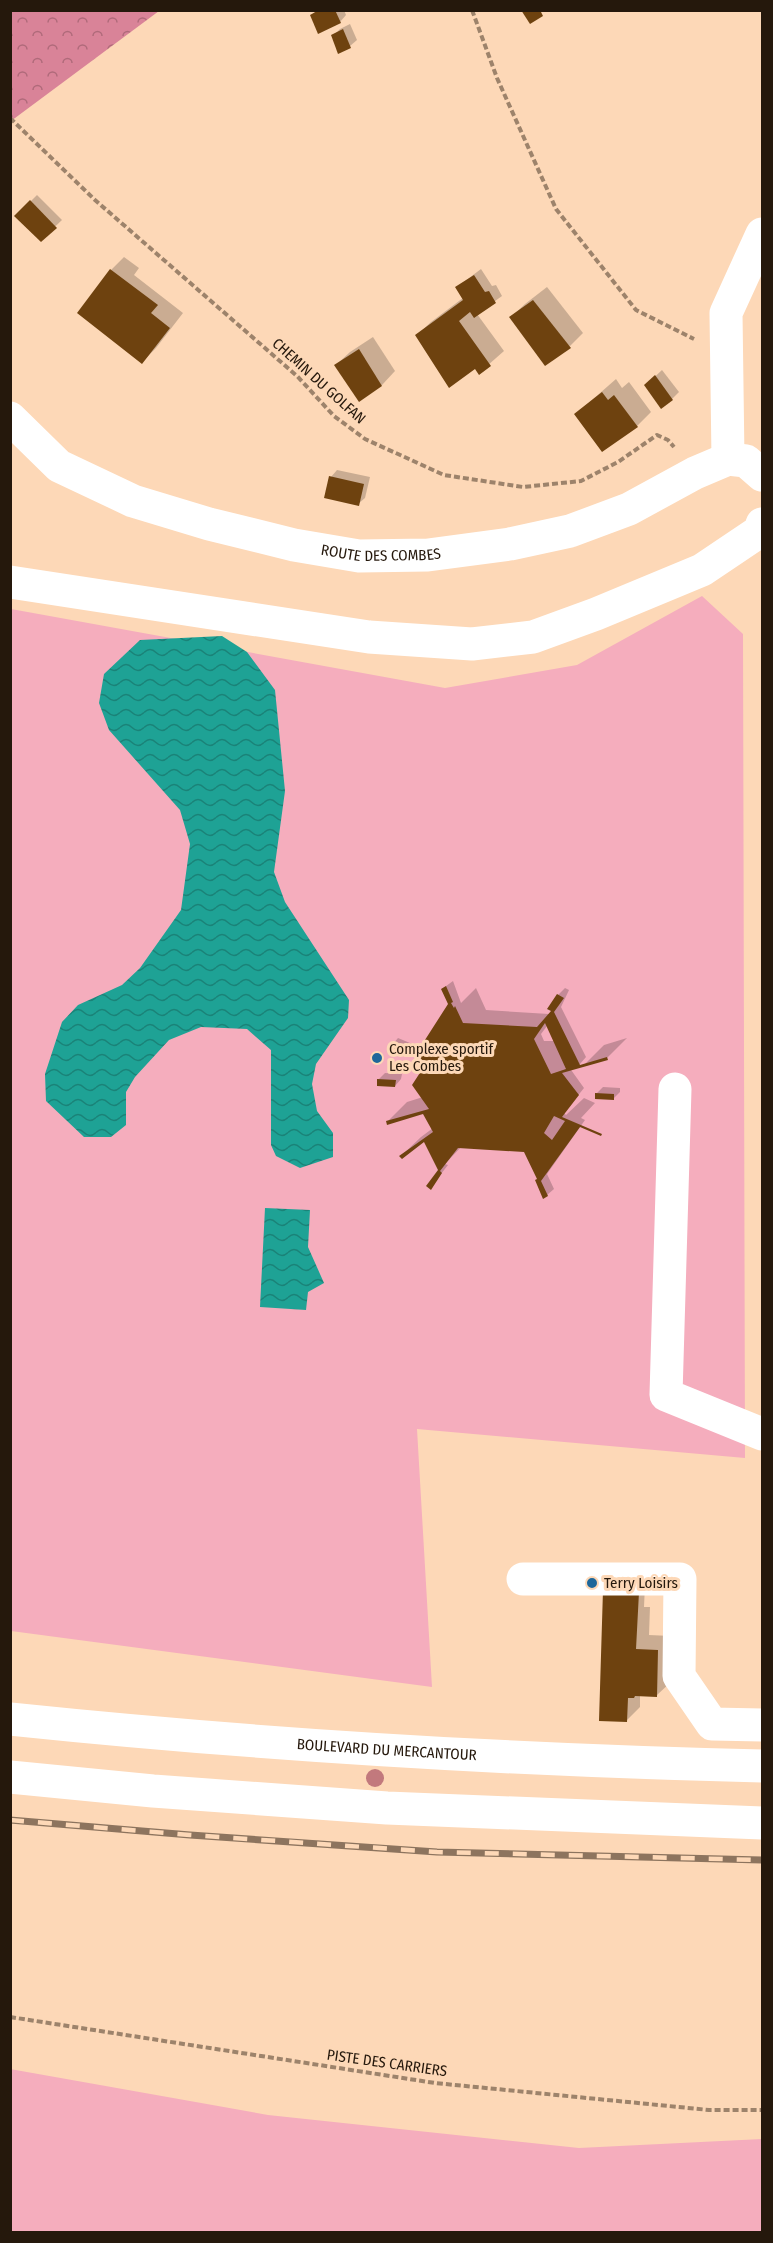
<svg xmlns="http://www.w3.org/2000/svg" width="773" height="2243" viewBox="0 0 773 2243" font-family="'Fira Sans Condensed',sans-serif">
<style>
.green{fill:#f5adbd}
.forest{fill:url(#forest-crowns)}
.water{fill:url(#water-waves)}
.shadow{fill:#0003;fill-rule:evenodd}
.building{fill:#6e420f;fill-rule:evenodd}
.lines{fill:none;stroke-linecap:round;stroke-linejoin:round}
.path{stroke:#9d836b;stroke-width:4;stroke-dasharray:6 3;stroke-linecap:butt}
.minor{stroke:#fff;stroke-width:33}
.major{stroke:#fff;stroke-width:33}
.rail-casing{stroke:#8d745e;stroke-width:7}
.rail{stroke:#fdd8b7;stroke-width:4.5;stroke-dasharray:14;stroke-linecap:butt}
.tree{fill:#c2797d}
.poi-dot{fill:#1e679a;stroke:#fdd8b7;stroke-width:2}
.labels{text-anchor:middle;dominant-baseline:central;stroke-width:6;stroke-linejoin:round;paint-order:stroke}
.street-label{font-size:15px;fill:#25180c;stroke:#fdd8b7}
.poi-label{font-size:15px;fill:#25180c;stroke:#fdd8b7;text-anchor:start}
</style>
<defs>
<pattern id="forest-crowns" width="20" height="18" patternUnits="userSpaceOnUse" patternTransform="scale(1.5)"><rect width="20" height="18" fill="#d98398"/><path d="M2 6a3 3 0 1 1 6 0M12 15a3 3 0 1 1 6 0" fill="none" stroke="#b06a7a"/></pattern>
<pattern id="water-waves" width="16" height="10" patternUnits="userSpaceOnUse" patternTransform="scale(1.5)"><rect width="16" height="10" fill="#1ea295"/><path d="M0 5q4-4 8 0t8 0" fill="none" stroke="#1a8378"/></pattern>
</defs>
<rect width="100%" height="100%" fill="#fdd8b7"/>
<g class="green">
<path d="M702 596 743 634 745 1458 417 1429 432 1687 11 1631V609L445 688 577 665Z"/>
<path d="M10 2069 268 2115 579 2148 762 2139V2232H11Z"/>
</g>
<path class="forest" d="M11 10H159V11L11 121Z"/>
<g class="water">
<path d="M222 636 247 652 275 690 285 791 274 872 285 902 349 1000 348 1018 316 1064 312 1084 317 1111 333 1133V1157L300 1168 276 1156 271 1145V1050L247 1029 201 1027 169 1040 135 1077 126 1092V1125L111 1137H84L46 1101 45 1074 62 1022 78 1005 122 985 140 968 181 910 190 844 180 810 109 730 99 703 104 674 140 640Z"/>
<path d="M265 1208 310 1210 308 1247 324 1283 308 1292 306 1310 260 1307Z"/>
</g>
<g class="shadow">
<path d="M317 10H344L346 15 340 22 312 15Z"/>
<path d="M350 24 357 40 350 46 339 51 333 36 340 29Z"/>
<path d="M37 195 62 220 41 240 16 216Z"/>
<path d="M124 257 139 268 134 275 183 313 156 348 142 362 111 270Z"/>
<path d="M481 269 492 286 496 285 502 296 477 314 504 351 479 373 475 367 417 335 431 322 463 298 457 287Z"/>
<path d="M547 287 583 333 570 346 511 317 525 304Z"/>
<path d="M373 337 395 371 382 385 359 400 336 365 350 352Z"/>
<path d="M662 370 679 392 672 399 646 385Z"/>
<path d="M616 379 622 388 629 382 651 412 637 426 576 414Z"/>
<path d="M337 470 370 477 365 498 358 504 331 477Z"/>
<path d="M453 981 461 1003 476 988 486 1010 549 1014 553 1010 558 995 565 988 569 990 561 1007 586 1057 580 1064 569 1067 584 1088 564 1113 566 1115 584 1098 595 1103 581 1118 585 1120 547 1174 554 1189 547 1195 525 1150 462 1146 445 1164 448 1165 430 1188 440 1170 430 1136 401 1156 421 1137 433 1128 424 1112 387 1122 407 1102 423 1097 430 1062 392 1045 398 1038 422 1048 450 1004 442 989ZM547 1026 555 1041H544L541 1034Z"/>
<path d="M627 1038 607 1058 584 1065 604 1045Z"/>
<path d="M385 1073 402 1074 401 1079 395 1086 378 1080Z"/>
<path d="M603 1087 620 1088V1092L613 1099 596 1094Z"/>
<path d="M645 1585 644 1607H650L649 1635 671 1636V1682L657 1695 640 1694V1707L626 1721 605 1591Z"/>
</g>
<g class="building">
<path d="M319 10H335L341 23 318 34 310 15Z"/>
<path d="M521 10H540L543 16 530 24Z"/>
<path d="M343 29 351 48 338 54 331 35Z"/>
<path d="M30 200 57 228 41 242 14 216Z"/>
<path d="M110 269 158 305 151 313 170 328 142 364 77 313Z"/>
<path d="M474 275 485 292 489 291 496 303 474 318 470 312 459 321 491 366 479 375 475 369 449 388 415 335 463 300 455 287Z"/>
<path d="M533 300 571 348 545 366 509 317Z"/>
<path d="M359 349 382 386 359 402 334 365Z"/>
<path d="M655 375 673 400 661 409 644 385Z"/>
<path d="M602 392 608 400 614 395 638 427 602 452 574 414Z"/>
<path d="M329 476 364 484 359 506 324 498Z"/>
<path d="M446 986 453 1002 451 1003 454 1008 455 1006 463 1023 537 1027 551 1011 547 1009 557 994 564 998 554 1012 580 1065 607 1057 608 1060 562 1073 579 1095 562 1117 602 1134 601 1136 580 1127 541 1181 548 1196 543 1199 535 1180 537 1179 524 1152 458 1148 440 1171 442 1173 431 1190 426 1186 438 1170 424 1142 402 1159 399 1156 433 1132 423 1114 387 1125 386 1121 429 1109 412 1085 427 1062 389 1047 390 1044 416 1054 448 1004 441 989ZM545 1023 566 1069 551 1074 534 1039ZM554 1116 565 1121 552 1140 544 1133Z"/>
<path d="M377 1079 396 1080 395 1087 377 1086Z"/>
<path d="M595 1093 614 1094V1100L595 1099Z"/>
<path d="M603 1590 639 1592 636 1649 658 1650 657 1697 635 1696 634 1698H628L627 1722 599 1721Z"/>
</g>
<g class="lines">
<g class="path">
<path d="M472 10 497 78 556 209 636 310 694 339"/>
<path d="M10 118 95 200 297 376 334 416 365 439 444 475 523 487 581 481 618 462 657 435 668 440 674 447"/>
<path d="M10 2017 435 2083 709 2110H762"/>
</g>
<g class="minor">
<path d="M728 459 726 313 762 234"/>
<path d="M675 1089 666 1395 762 1434"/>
<path d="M523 1579H680L679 1676 712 1724 762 1725"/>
</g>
<g class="major">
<path id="s1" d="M10 418 59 466 133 501 209 524 294 545 359 556 428 555 510 544 570 531 629 509 695 473 728 459 746 461 762 475"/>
<path d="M10 582 369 637 472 644 533 637 596 614 702 570 760 531 762 524"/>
<path id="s2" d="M10 1719C260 1745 511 1760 762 1766"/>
<path d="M10 1777 153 1791 387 1808 762 1823"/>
</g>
<g class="rail-casing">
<path id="rail" d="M10 1820 190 1835 437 1852 762 1860"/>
</g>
<use href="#rail" class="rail"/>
</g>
<circle class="tree" cx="375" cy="1778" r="9"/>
<g class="poi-dot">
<circle cx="377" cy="1058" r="6"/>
<circle cx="592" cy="1583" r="6"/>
</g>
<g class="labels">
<g class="street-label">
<text transform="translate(319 381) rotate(42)">CHEMIN DU GOLFAN</text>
<text stroke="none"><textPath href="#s1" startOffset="405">ROUTE DES COMBES</textPath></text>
<text stroke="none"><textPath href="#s2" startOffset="378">BOULEVARD DU MERCANTOUR</textPath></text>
<text transform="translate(387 2063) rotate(8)">PISTE DES CARRIERS</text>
</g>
<g class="poi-label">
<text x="389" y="1049">Complexe sportif<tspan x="389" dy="17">Les Combes</tspan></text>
<text x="604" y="1583">Terry Loisirs</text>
</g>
</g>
<rect width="773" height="2243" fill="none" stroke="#25180c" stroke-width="24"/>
</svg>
